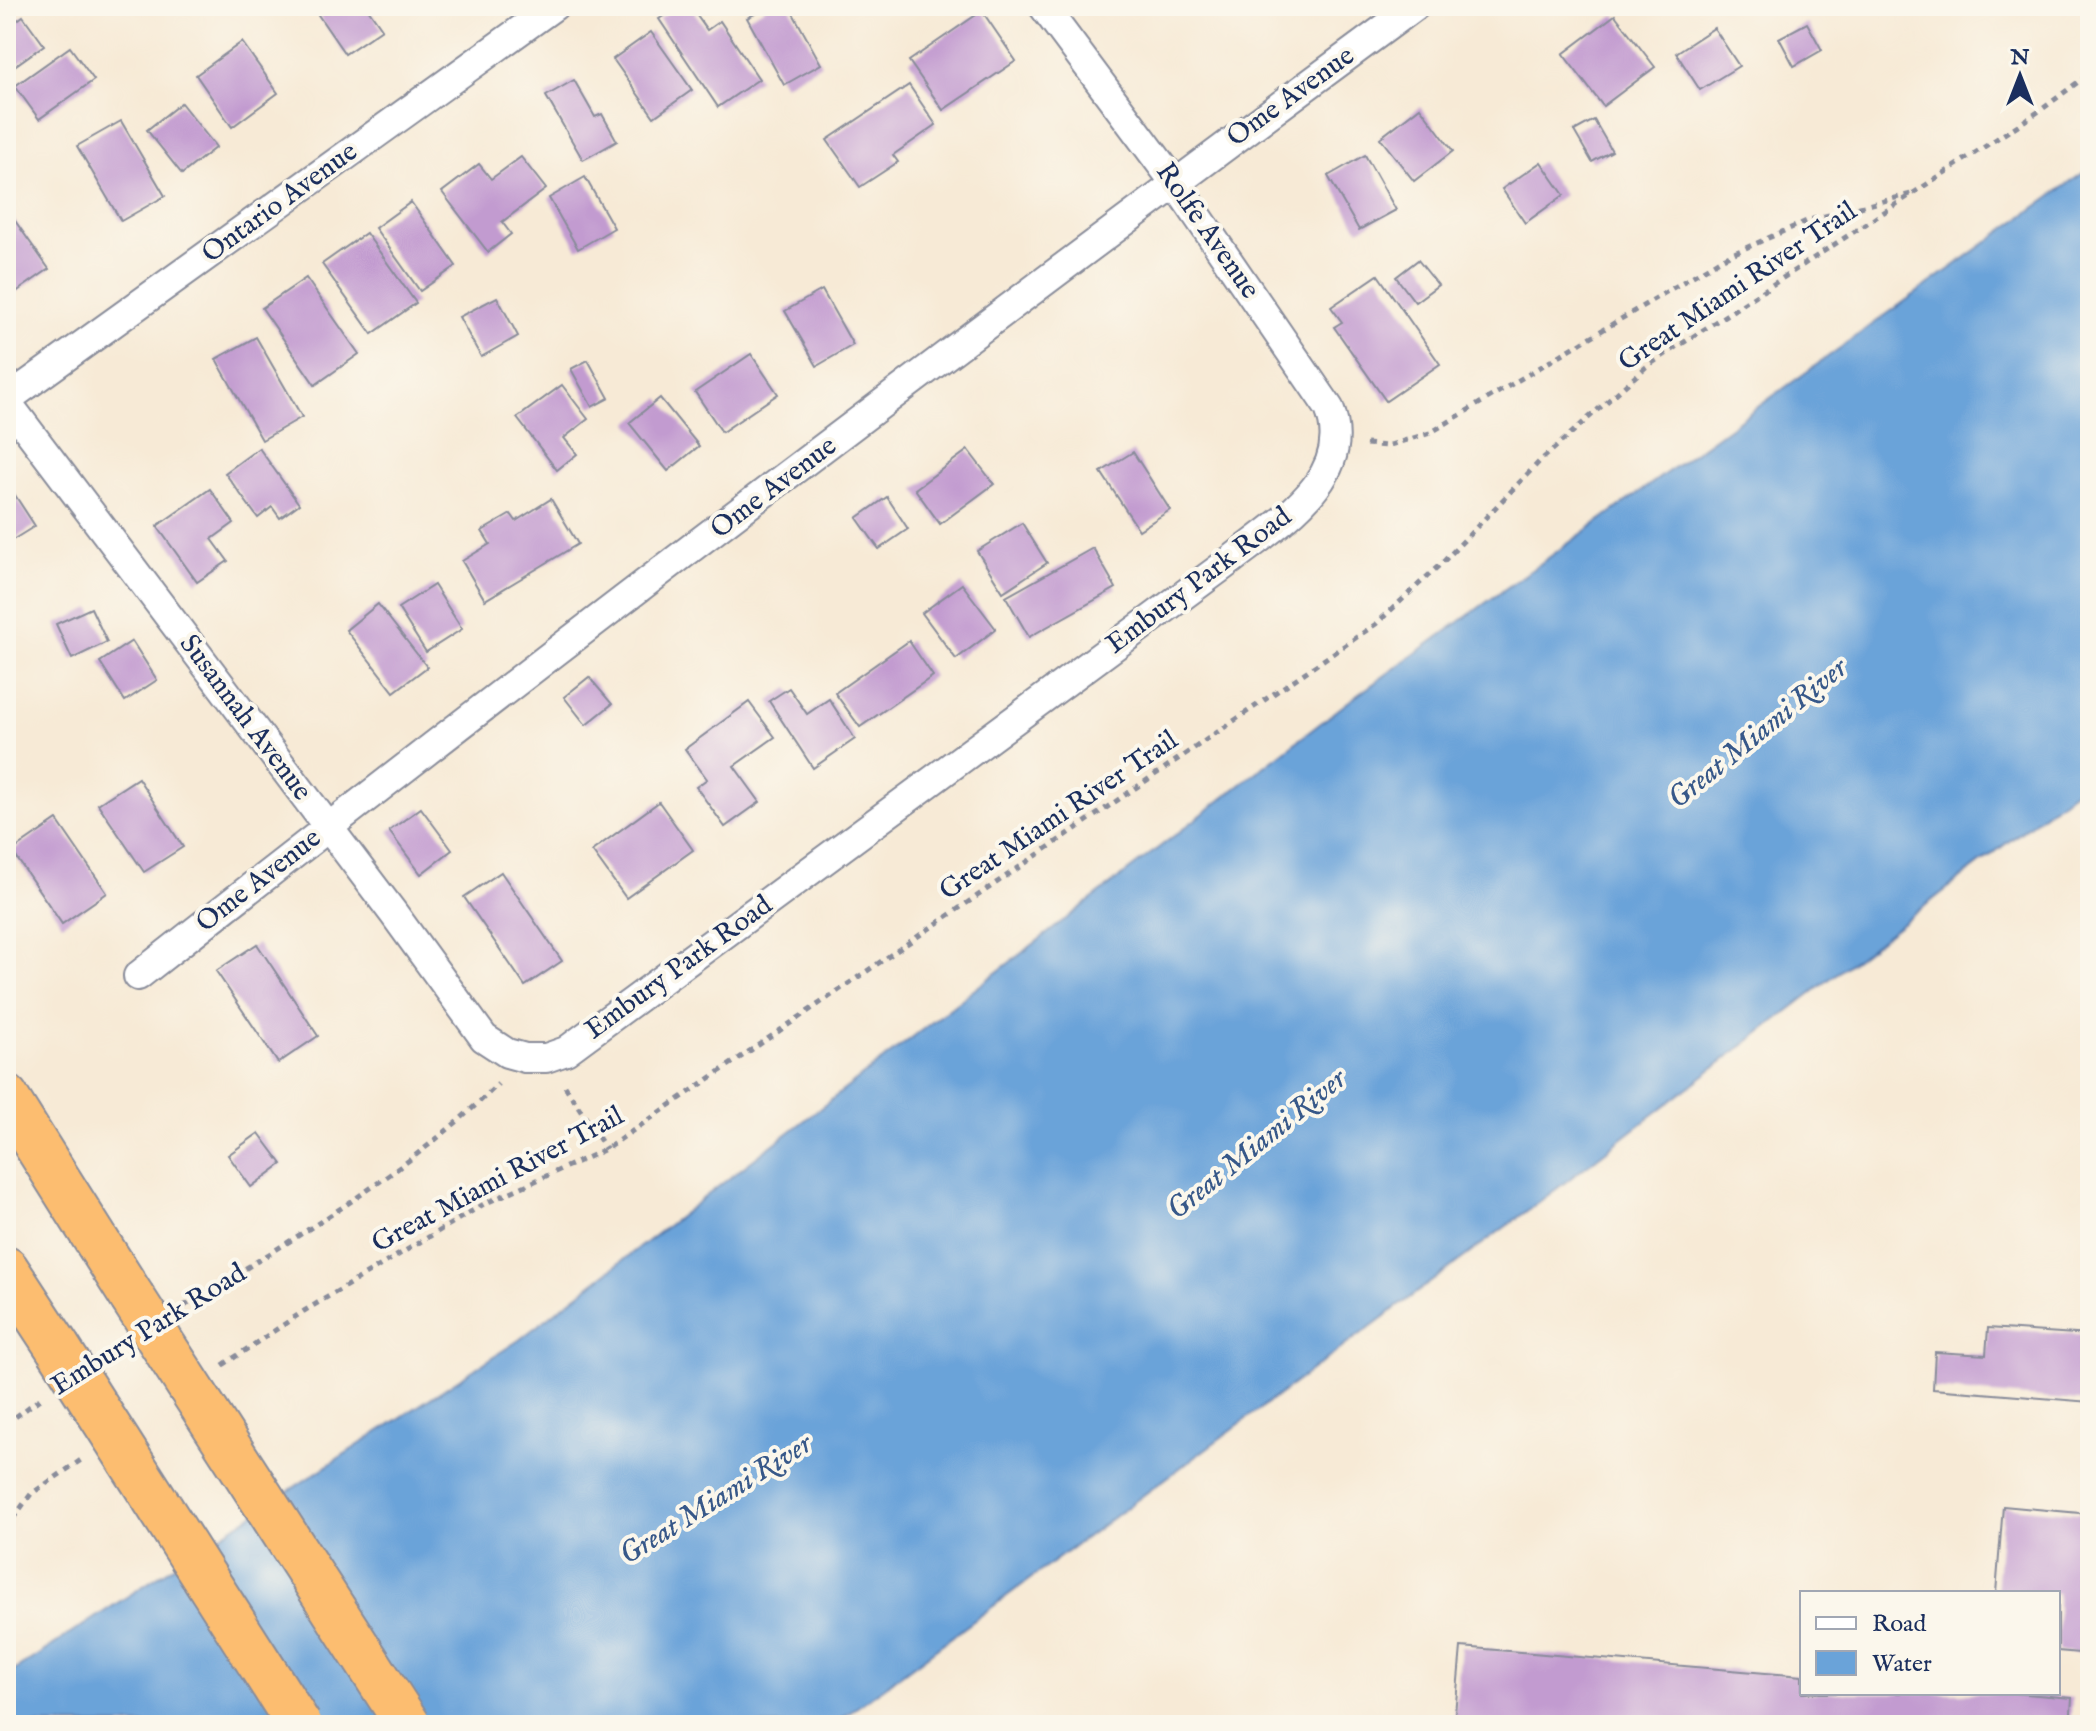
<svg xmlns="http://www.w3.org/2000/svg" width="2096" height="1731" viewBox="0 0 2096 1731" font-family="'IM FELL English',serif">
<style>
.water{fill:#6aa3d9;stroke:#42699c;stroke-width:2}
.building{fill:#c29bd0}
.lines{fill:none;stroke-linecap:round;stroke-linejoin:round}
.minor-casing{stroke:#898c9a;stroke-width:32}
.motorway-casing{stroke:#898c9a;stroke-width:48}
.path{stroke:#898c9a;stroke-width:5;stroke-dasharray:6 6;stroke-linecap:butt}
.minor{stroke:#fff;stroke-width:28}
.motorway{stroke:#fcbd6f;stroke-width:44}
.motorway-bridge-casing{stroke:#898c9a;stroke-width:48;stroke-linecap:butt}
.motorway-bridge{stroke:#fcbd6f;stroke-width:44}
.labels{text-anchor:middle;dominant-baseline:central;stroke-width:8;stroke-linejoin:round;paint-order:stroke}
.street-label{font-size:28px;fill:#1b2f5e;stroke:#fbf7ec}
.water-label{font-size:30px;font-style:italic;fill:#375889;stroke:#fbf7ec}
</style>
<rect width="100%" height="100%" fill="#fbf7ec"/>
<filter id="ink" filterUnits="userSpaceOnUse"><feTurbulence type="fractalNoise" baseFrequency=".0125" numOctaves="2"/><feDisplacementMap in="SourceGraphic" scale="16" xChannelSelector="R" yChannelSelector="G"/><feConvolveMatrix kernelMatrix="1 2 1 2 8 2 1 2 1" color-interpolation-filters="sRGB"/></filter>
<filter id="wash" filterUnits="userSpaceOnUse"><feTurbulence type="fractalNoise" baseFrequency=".006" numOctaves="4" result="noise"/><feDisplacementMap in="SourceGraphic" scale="32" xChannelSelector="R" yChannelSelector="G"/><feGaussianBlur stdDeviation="1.8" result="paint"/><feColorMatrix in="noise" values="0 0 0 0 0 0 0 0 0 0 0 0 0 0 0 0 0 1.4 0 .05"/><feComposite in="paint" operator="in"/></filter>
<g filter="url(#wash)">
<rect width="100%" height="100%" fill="#f7ead6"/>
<path class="water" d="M2090 168V779L1555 1190 833 1725H6V1676L519 1340 1348 702Z"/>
<g id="blocks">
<g class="building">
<path d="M312 6H366L382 29 345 54Z"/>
<path d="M679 6H690L707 30 720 21 759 79 718 107 659 19Z"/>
<path d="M769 6H789L821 64 784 85 747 18Z"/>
<path d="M982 11 1016 61 943 110 909 61Z"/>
<path d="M1615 15 1655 67 1603 106 1563 54Z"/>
<path d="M23 16 44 45 13 67 6 57V29Z"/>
<path d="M1807 23 1822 50 1794 66 1779 38Z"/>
<path d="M1714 28 1739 66 1700 90 1676 53Z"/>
<path d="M651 32 692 90 654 117 613 59Z"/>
<path d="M242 42 278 93 232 127 196 75Z"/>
<path d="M70 47 94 80 39 119 15 86Z"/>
<path d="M574 80 595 117 602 114 617 141 583 160 546 96Z"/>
<path d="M909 85 936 125 893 155 898 162 860 187 827 140Z"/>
<path d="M181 103 216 147 182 174 147 130Z"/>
<path d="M1420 107 1453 151 1414 181 1380 138Z"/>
<path d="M1594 120 1612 151 1592 162 1574 131Z"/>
<path d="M121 121 165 196 121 221 77 146Z"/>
<path d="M1365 155 1396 210 1359 230 1328 176Z"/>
<path d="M521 157 546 189 502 222 511 234 488 252 442 192 479 164 491 179Z"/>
<path d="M1541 162 1564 195 1525 223 1502 189Z"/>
<path d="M585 177 614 228 578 249 549 198Z"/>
<path d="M411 202 456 266 420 291 375 228Z"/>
<path d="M6 208 49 269 9 297 6 293Z"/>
<path d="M366 233 416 303 372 334 322 264Z"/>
<path d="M1418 260 1438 285 1415 302 1396 277Z"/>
<path d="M1378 275 1440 364 1386 401 1334 327 1342 322 1331 307Z"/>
<path d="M306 278 359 354 315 385 262 308Z"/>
<path d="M822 290 853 345 817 366 785 311Z"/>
<path d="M497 297 518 336 481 357 459 317Z"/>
<path d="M256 337 302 417 262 440 216 359Z"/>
<path d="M751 354 778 394 722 432 695 392Z"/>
<path d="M588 360 609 398 592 407 571 369Z"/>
<path d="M562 385 588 419 564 438 577 454 557 470 517 418Z"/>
<path d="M660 398 699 446 668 471 629 423Z"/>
<path d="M259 448 299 504 280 518 272 507 258 518 225 473Z"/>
<path d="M968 450 994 484 940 524 915 489Z"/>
<path d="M1133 452 1170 510 1139 530 1101 472Z"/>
<path d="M11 489 35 526 6 544V493Z"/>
<path d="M210 489 234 523 212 539 228 561 197 582 157 526Z"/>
<path d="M887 497 908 529 879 549 857 518Z"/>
<path d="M551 499 578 544 485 600 462 561 490 544 482 531 511 514 516 521Z"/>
<path d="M1022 523 1047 563 1003 592 977 551Z"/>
<path d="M1093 548 1116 588 1029 637 1006 597Z"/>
<path d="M962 584 996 629 956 659 922 613Z"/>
<path d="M434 585 462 629 426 652 398 608Z"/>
<path d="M378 604 427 667 394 692 346 630Z"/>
<path d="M91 608 107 642 72 659 56 624Z"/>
<path d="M132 641 157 680 125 701 100 662Z"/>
<path d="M909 641 933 676 860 727 835 693Z"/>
<path d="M589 677 612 704 586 725 564 697Z"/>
<path d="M789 688 807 714 829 699 855 739 813 768 769 701Z"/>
<path d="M749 702 775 737 734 766 760 802 725 827 696 787 707 779 685 749Z"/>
<path d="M138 778 183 847 144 872 98 804Z"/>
<path d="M659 802 693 850 626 898 592 851Z"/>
<path d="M421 808 452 850 421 874 389 831Z"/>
<path d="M57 820 107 893 62 924 12 851Z"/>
<path d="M501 872 562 961 525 986 464 897Z"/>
<path d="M257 944 318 1036 278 1063 216 971Z"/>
<path d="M259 1133 282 1164 251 1187 228 1155Z"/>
<path d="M1988 1328 2090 1335V1402L1933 1389 1935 1352 1986 1355Z"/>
<path d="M2003 1506 2090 1514V1654L2058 1651V1593H1996Z"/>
<path d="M1461 1647 1802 1676V1693H2014L2072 1698 2070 1725H1454Z"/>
</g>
</g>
</g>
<g filter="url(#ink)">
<use href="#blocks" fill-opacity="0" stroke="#898c9a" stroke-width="2"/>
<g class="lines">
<g class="minor-casing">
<g id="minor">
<path d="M6 400 554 6"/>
<path d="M6 401 394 914 484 1038 507 1053 525 1058H546L566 1051 1231 560C1276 524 1357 478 1329 408L1175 183 1043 6"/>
<path d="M138 976C558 646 985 323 1415 6"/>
</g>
</g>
<g class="motorway-casing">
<g id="motorway">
<path d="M6 1097 132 1297"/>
<path d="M6 1269 58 1348"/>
</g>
</g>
<g class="path">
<path d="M1366 444 1387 446 1430 433 1723 258 1809 220 1911 194"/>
<path d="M565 1086 606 1149"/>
<path d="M184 1306C293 1239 407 1174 498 1084"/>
<path d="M223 1365 304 1311 484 1204 606 1149 1376 624 1445 560 1540 461 1646 367 2041 110 2090 73"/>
<path d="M6 1424 41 1398"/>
<path d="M6 1528 31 1494 81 1460"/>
</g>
<use href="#minor" class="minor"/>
<use href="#motorway" class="motorway"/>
<g class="motorway-bridge-casing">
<g id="motorway-bridge">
<path d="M132 1297 408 1725"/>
<path d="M58 1348 299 1725"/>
</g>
</g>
<use href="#motorway-bridge" class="motorway-bridge"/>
</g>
</g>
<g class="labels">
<g class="street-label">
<text transform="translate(1291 97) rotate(-36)">Ome Avenue</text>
<text transform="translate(280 203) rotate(-36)">Ontario Avenue</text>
<text transform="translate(1207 231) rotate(55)">Rolfe Avenue</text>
<text transform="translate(1738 287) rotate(-34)">Great Miami River Trail</text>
<text transform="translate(774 488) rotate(-37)">Ome Avenue</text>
<text transform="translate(1199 581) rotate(-37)">Embury Park Road</text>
<text transform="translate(245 718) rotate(53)">Susannah Avenue</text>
<text transform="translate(1059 816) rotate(-34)">Great Miami River Trail</text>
<text transform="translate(259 881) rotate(-38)">Ome Avenue</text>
<text transform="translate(679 968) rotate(-36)">Embury Park Road</text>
<text transform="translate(498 1180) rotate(-28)">Great Miami River Trail</text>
<text transform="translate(149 1330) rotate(-32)">Embury Park Road</text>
</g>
<g class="water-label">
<text transform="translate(1758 734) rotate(-39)">Great Miami River</text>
<text transform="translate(1257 1145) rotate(-39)">Great Miami River</text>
<text transform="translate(716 1500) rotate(-32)">Great Miami River</text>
</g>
</g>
<rect width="2096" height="1731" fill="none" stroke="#fbf7ec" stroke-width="32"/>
<rect x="1800" y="1591" width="260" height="104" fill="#fbf7ec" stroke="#a1a7b3" stroke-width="2"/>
<rect x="1816" y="1617" width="40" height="12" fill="#ffffff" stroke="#a1a7b3" stroke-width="2"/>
<text x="1872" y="1631" font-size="24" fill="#1b2f5e">Road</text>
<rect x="1816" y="1651" width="40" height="24" fill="#6aa3d9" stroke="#a1a7b3" stroke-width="2"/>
<text x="1872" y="1671" font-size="24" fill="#1b2f5e">Water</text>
<g transform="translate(2020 76)" stroke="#fbf7ec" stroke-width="6" paint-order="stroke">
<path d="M0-6L14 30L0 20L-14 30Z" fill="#1b2f5e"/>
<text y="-12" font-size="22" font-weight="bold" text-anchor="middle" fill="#1b2f5e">N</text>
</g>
</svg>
